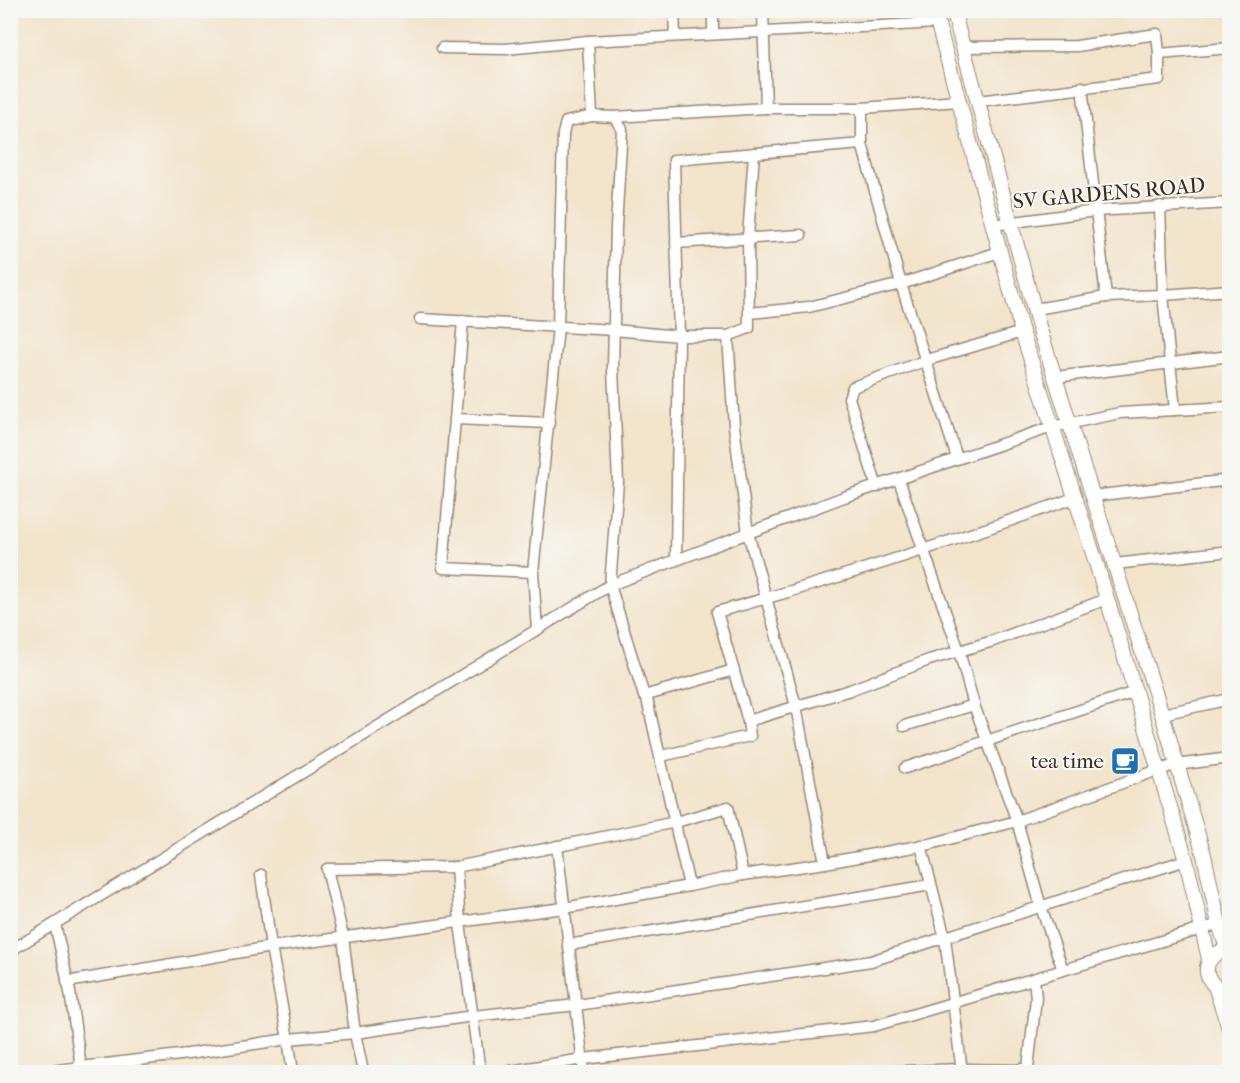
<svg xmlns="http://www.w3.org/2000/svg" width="1240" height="1083" viewBox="0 0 1240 1083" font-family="'IM FELL French Canon',serif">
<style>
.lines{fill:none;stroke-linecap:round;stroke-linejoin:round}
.minor-casing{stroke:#968774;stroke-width:13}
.secondary-casing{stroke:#968774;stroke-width:16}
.minor{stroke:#fff;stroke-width:10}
.secondary{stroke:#fff;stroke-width:14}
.labels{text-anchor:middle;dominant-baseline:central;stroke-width:4.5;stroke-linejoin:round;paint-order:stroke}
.street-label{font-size:21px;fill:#3b2a1e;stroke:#f6f6f2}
.poi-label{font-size:21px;fill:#3b2a1e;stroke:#f6f6f2;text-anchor:end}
</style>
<rect width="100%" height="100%" fill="#f6f6f2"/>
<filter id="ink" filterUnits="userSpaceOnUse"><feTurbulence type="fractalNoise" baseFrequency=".0167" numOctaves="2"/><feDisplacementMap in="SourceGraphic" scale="12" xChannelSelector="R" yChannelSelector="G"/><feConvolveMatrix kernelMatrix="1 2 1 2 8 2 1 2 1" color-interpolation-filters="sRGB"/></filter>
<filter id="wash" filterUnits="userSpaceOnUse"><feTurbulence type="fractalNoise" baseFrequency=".008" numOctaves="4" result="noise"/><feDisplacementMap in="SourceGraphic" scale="24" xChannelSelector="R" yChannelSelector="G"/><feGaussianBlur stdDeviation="1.35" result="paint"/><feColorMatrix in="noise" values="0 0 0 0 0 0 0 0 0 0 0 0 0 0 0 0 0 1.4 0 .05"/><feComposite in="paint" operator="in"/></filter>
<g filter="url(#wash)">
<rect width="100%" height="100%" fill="#f1e4cb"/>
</g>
<g filter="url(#ink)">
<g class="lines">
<g class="minor-casing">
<g id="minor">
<path d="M674 10 675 36"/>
<path d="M713 10V34"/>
<path d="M763 10 766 108"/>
<path d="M964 47 1077 46 1157 34 1159 54V79L978 101"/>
<path d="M442 48 506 49 588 41"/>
<path d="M1159 54 1230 48"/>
<path d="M1082 87 1106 297"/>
<path d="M862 108V144L901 284 957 458"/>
<path d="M614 117 766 108H862L959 101"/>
<path d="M1160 206 1163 295 1175 410"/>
<path d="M993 225 1095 211 1230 203"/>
<path d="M676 243 801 235"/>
<path d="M1035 309 1106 297 1163 295 1230 290"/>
<path d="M750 313 809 307 901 284 999 252"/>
<path d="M420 319 614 330 679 336H728L749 328 748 237 754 153"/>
<path d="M463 321 443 568 533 572"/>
<path d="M728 336 734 426 748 533 796 706 825 863"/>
<path d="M1055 377 1230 356"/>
<path d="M455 419 549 423"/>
<path d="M899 480 959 651 974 705 1017 821 1041 907 1063 970"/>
<path d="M877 487 849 398 853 387 927 360 1022 332"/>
<path d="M1092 496 1230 480"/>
<path d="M676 560 679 336 674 160 862 144"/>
<path d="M1115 564 1230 551"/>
<path d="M537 630 533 572 558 327 563 134 566 122 592 116"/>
<path d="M644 696 734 670"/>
<path d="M1162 714 1230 699"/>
<path d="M748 721 850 690 929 660 993 641 1107 599"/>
<path d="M904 726 974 705"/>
<path d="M661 756 750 736 748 721 717 612C838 579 957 540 1074 498"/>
<path d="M905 768 1135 692"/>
<path d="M921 845 945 938 962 1072"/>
<path d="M557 846 584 1072"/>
<path d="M456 867 460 923 480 1072"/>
<path d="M261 875 271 947 288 1039 355 1033 473 1016 577 1005 871 961 1186 860"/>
<path d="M689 886 647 699 644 696 610 585 618 482 613 369 616 227 622 129 614 117 592 116 588 41 938 23"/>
<path d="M55 924 70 992 81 1067 188 1054 288 1039 293 1072"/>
<path d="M568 945 931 885"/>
<path d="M10 951 610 585 844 497 1052 427 1120 413 1230 407"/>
<path d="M67 982 271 947 564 908 689 886 743 875 825 863 930 844 1017 821 1158 770 1176 765 1230 758"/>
<path d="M44 1072 81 1067V1072"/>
<path d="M363 1072 355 1033 343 937 327 869 456 867 676 822 728 807 743 875"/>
<path d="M504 1072 583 1059 874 1026 1219 924"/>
<path d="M877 1072 963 1069 1017 1070 1028 1068 1036 998 1034 979"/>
</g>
</g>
<g class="secondary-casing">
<g id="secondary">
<path d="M934 10 1022 332 1098 569 1186 860 1209 959"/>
<path d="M953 10 1039 327 1162 714 1204 855 1219 924 1228 951"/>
<path d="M1230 951C1208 950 1199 972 1215 986L1230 1031"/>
<path d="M1215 986 1220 989H1230"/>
</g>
</g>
<use href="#minor" class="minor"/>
<use href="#secondary" class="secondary"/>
</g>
</g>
<defs>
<g id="cafe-square" transform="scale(1.5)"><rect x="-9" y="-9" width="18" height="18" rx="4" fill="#1f6fb2" stroke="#f6f6f2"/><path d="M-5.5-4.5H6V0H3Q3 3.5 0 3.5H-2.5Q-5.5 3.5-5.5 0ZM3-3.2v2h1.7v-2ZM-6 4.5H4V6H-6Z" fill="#fff"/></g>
</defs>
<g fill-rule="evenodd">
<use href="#cafe-square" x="1125" y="761"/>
</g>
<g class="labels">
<g class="street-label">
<text transform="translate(1109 193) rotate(-5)">SV GARDENS ROAD</text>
</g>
<g class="poi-label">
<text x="1104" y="761">tea time</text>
</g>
</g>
<rect width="1240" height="1083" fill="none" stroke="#f6f6f2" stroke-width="36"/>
</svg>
